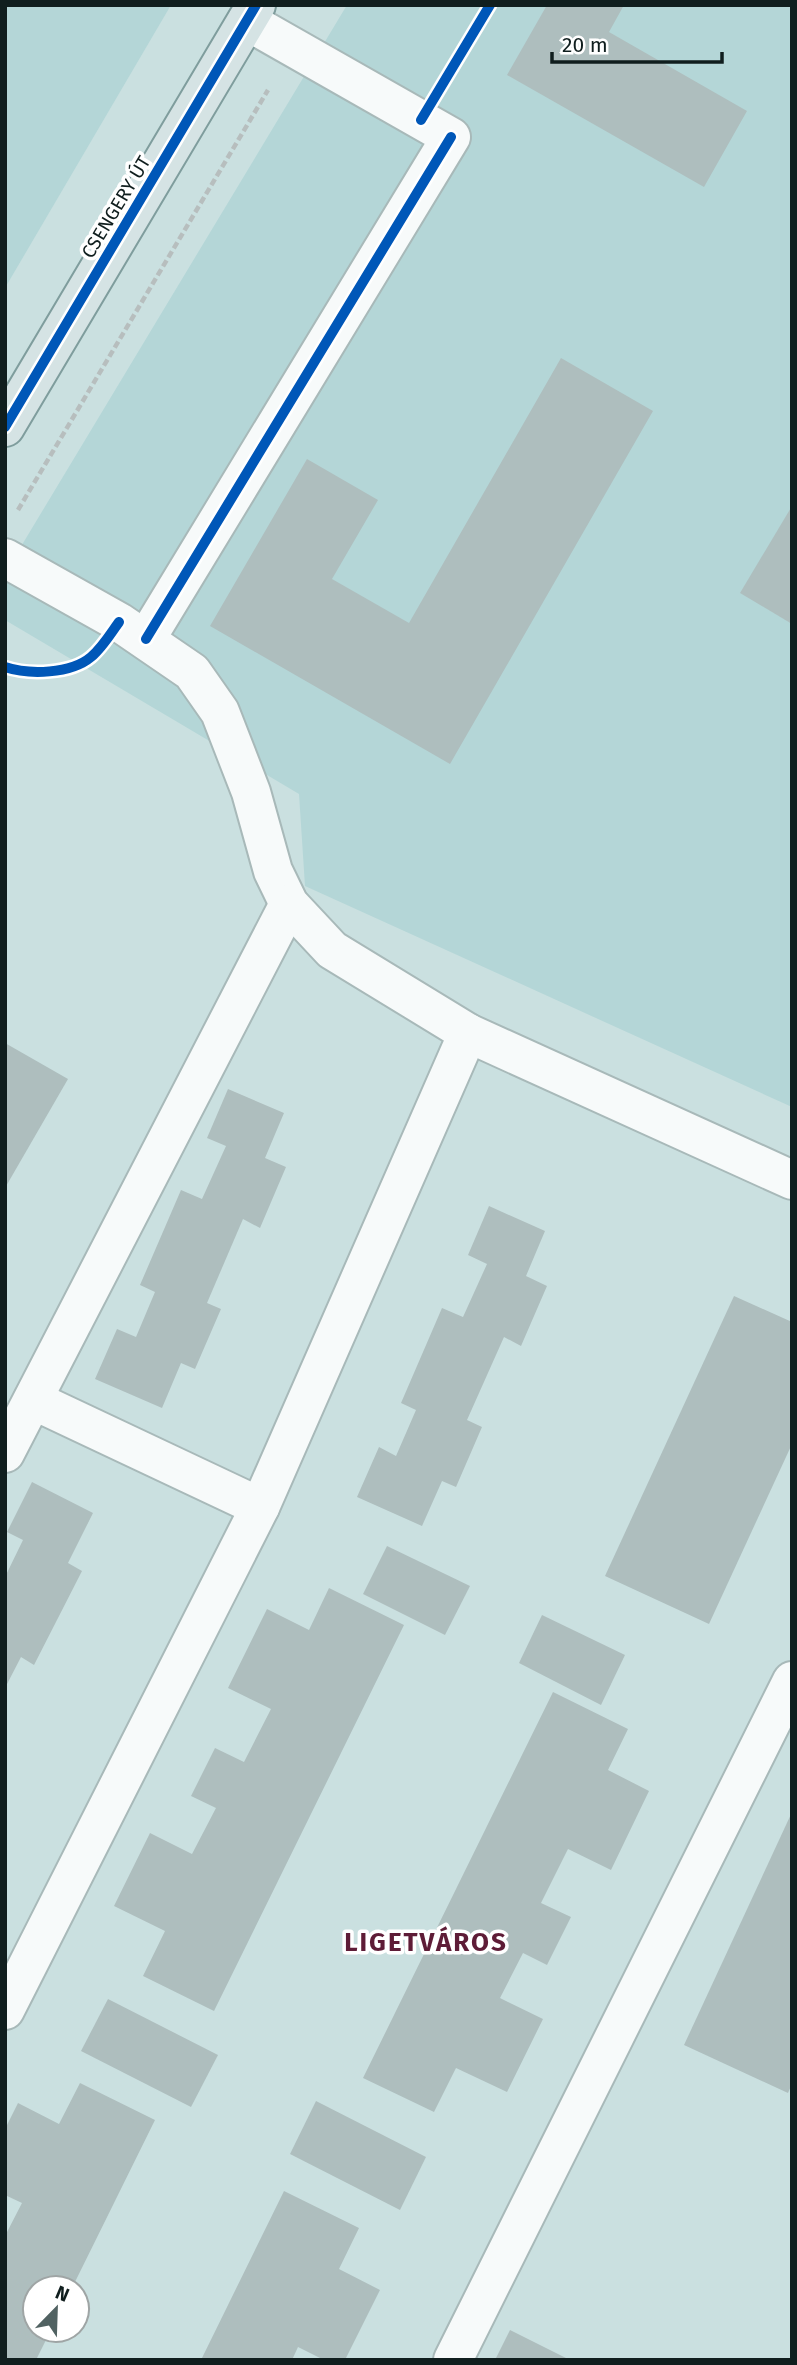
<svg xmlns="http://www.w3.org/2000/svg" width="797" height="2365" viewBox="0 0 797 2365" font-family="'Fira Sans',sans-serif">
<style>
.built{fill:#b4d6d7}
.building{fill:#aebebe}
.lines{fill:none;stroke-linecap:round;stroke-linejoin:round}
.minor-casing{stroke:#a8b9b9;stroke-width:42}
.major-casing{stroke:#7f9d9d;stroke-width:42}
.path{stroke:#b7bebe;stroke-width:4.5;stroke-dasharray:7 3.5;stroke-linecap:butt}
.minor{stroke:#f7fafa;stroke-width:38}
.major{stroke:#d5e3e4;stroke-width:38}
.cycleway-casing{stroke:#fff;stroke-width:15}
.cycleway{stroke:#0057b8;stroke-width:10}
.labels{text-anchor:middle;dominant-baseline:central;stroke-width:7;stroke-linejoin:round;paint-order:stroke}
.street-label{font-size:19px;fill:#101e1e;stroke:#fff}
.district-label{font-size:26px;font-weight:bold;letter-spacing:2px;fill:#5e1c37;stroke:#fff}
</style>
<rect width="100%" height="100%" fill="#cae0e0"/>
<g class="built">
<path d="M5 5H171L5 288Z"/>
<path d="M347 5H792V1107L305 886 299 794 5 620V573Z"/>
</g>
<g class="building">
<path d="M547 5H624L609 32 747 111 704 187 507 75Z"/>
<path d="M561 358 653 411 450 764 210 626 307 459 378 500 332 579 409 623Z"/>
<path d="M792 506V624L740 593Z"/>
<path d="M5 1043 68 1079 5 1188Z"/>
<path d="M228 1089 284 1113 265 1158 286 1167 260 1228 243 1219 207 1303 221 1309 195 1369 181 1363 162 1408 95 1379 117 1329 136 1337 155 1292 140 1285 181 1190 202 1199 226 1146 207 1138Z"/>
<path d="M489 1206 545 1231 526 1276 547 1286 521 1346 504 1337 467 1420 482 1427 456 1487 442 1481 422 1526 357 1497 379 1447 396 1456 416 1410 401 1403 442 1308 463 1317 487 1264 468 1255Z"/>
<path d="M734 1296 792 1322V1444L709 1624 605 1576Z"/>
<path d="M32 1482 93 1513 68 1563 82 1571 34 1665 21 1657 5 1688V1577L23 1540 7 1532Z"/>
<path d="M387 1546 470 1586 445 1635 363 1594Z"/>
<path d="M329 1588 404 1625 214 2011 143 1976 165 1931 114 1906 150 1833 192 1854 216 1808 191 1796 215 1748 244 1762 271 1709 228 1688 267 1609 309 1630Z"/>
<path d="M542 1615 625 1655 601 1705 519 1663Z"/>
<path d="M553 1692 628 1729 608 1770 649 1791 611 1870 568 1849 541 1903 571 1917 547 1965 523 1953 500 1998 543 2019 507 2092 456 2068 434 2112 363 2078Z"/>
<path d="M792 1812V2084L788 2093 684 2045Z"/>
<path d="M108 1999 218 2055 191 2107 81 2051Z"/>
<path d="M80 2083 155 2120 72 2288H35V2330H51L36 2360H5V2236L22 2203 5 2195V2129L18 2103 59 2124Z"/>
<path d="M316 2101 426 2157 400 2210 290 2154Z"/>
<path d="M284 2191 359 2228 339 2269 380 2290 345 2360H324L298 2347 292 2360H201Z"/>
<path d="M510 2330 570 2360H495Z"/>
</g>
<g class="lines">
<g class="minor-casing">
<g id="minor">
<path d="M5 558 119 622 192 672 220 712 251 792 273 871 289 904 332 950 468 1033 792 1180"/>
<path d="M146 639 451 137 247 21"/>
<path d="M33 1400 260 1507"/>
<path d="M5 1453 289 904"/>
<path d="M5 2010 260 1507 468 1033"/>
<path d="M453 2360 792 1681"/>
</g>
</g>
<g class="major-casing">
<path id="major" d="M5 427 256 5"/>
</g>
<path class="path" d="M18 510 268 90"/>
<use href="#minor" class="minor"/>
<use href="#major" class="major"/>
<g class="cycleway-casing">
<g id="cycleway">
<path d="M421 120 490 5"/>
<path d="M5 427 256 5"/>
<path d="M146 639 451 137"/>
<path d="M5 667C29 675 71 674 91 657 102 648 111 633 119 622"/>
</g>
</g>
<use href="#cycleway" class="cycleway"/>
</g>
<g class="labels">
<g class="street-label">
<text transform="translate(116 207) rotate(-59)">CSENGERY ÚT</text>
</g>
<g class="district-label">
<text x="426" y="1942">LIGETVÁROS</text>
</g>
</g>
<rect width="797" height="2365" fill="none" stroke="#101e1e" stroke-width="14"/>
<g transform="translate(56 2309) rotate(23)"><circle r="33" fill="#ffffff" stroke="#9fa5a5" stroke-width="2"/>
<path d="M0-5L12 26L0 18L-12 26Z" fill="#516262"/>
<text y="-10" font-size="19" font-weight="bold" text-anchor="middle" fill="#101e1e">N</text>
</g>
<path d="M552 52v10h170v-10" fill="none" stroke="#101e1e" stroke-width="3.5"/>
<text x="562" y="52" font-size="21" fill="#101e1e" stroke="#ffffff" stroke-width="5" paint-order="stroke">20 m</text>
</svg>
